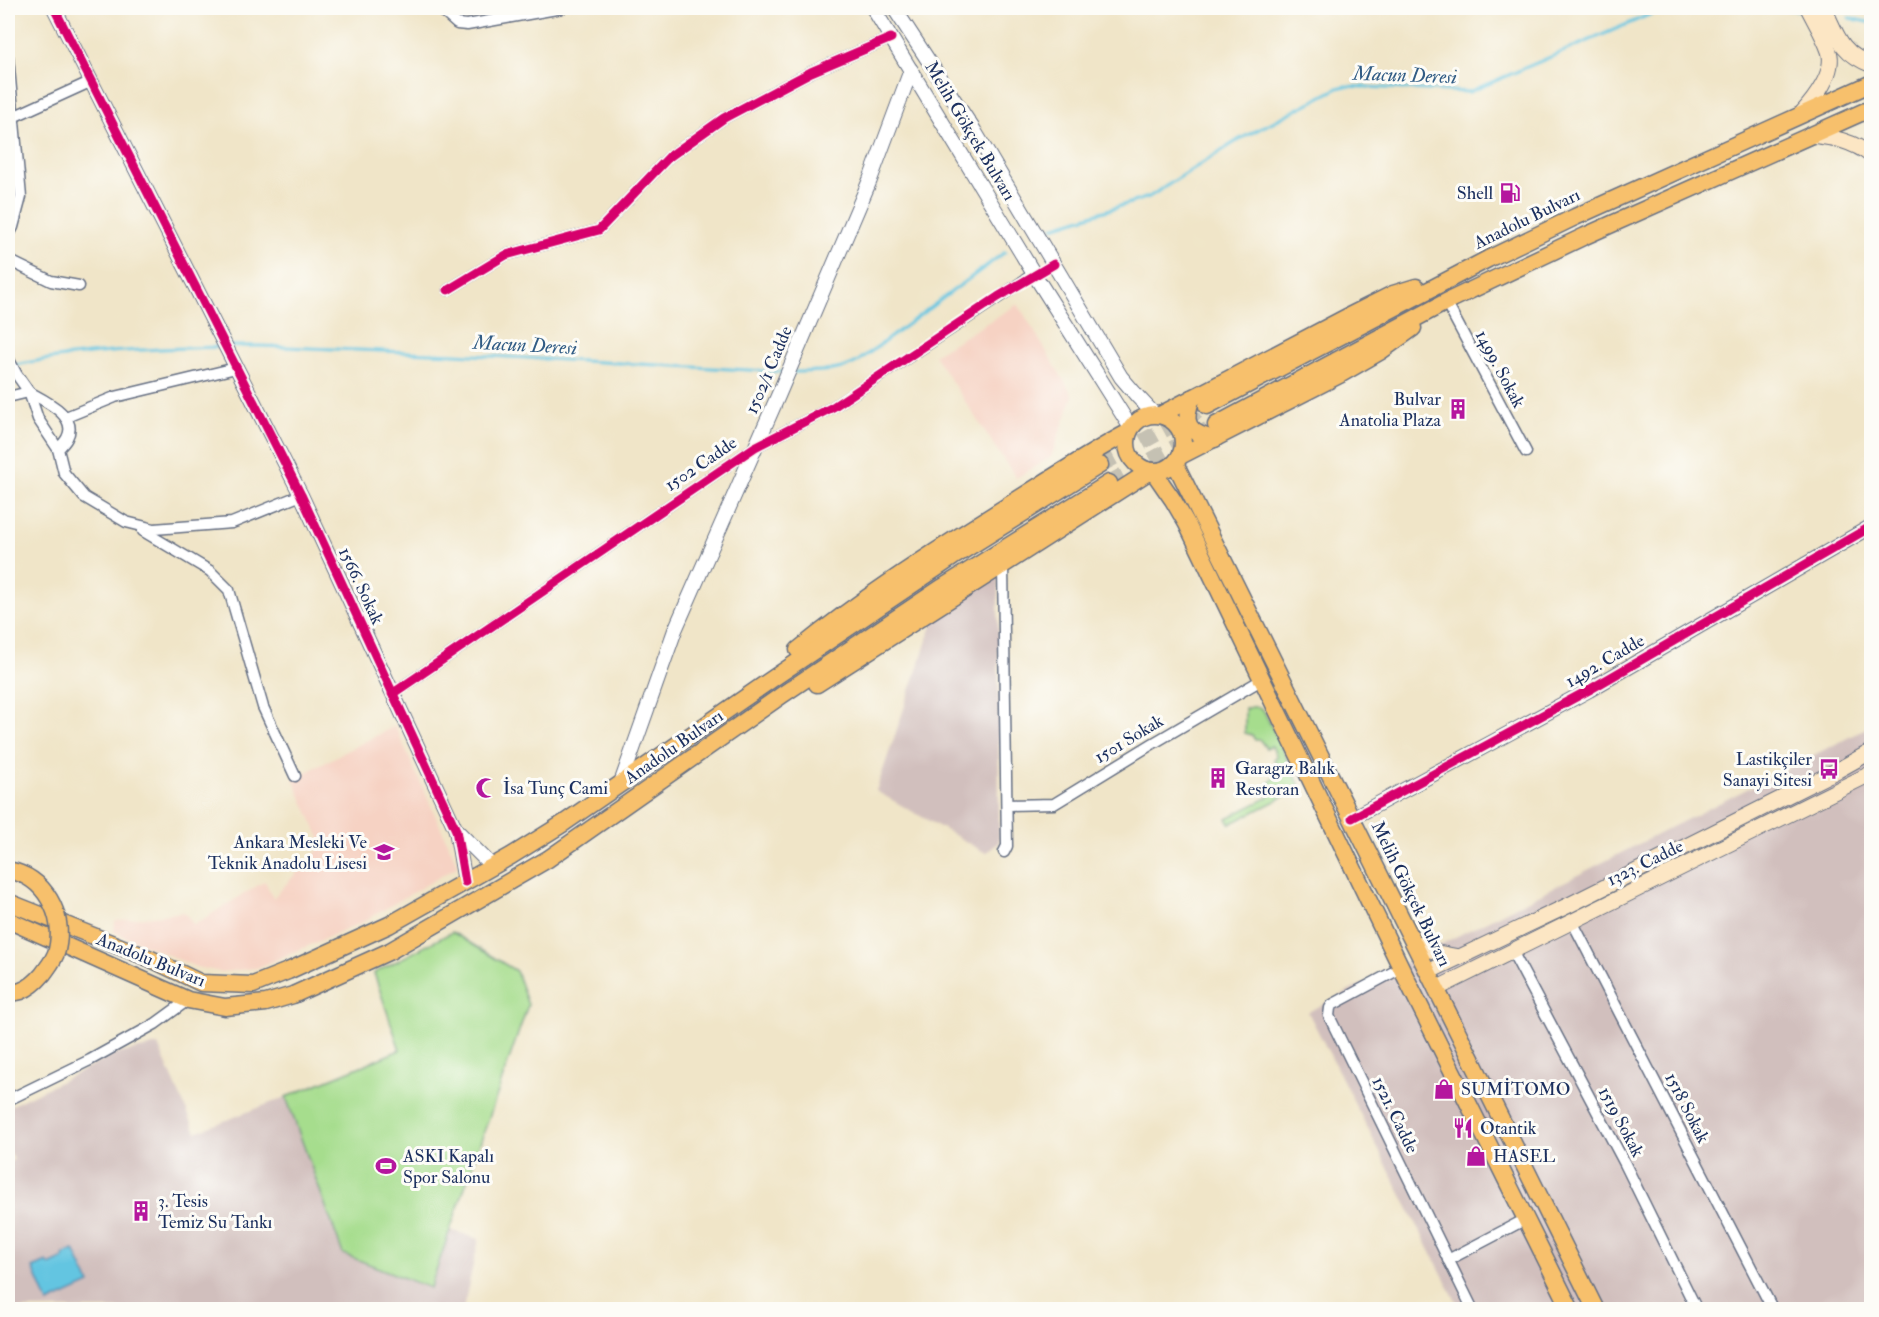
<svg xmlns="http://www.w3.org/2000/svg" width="1879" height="1317" viewBox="0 0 1879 1317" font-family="'IM FELL Double Pica',serif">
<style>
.built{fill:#f6d2c3}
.industrial{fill:#d1bfbd}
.green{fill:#a6dd8d;stroke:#608676;stroke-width:1.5}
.water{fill:#63c5e1;stroke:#3f7aa0;stroke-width:1.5}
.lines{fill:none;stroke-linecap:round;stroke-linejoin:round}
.stream{stroke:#63c5e1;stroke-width:3}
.primary-tunnel{stroke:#c5c1b3;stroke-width:16;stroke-dasharray:16 8;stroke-linecap:butt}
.minor-casing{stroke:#666f83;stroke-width:13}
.tertiary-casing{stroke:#666f83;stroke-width:16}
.secondary-casing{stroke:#666f83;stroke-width:17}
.primary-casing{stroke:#666f83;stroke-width:19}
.minor{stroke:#fff;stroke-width:10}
.tertiary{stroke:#fff;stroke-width:14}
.secondary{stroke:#fce6c4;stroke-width:15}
.primary{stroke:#f7c06c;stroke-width:16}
.primary-bridge-casing{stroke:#666f83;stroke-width:19;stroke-linecap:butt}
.primary-bridge{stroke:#f7c06c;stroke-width:16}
.cycleway-casing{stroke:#fdfcf7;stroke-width:13}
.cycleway{stroke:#d6006c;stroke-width:9}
.labels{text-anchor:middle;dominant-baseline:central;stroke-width:6;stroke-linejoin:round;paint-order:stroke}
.street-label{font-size:18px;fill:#1b2f5e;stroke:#fdfcf7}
.poi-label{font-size:18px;fill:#1b2f5e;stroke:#fdfcf7;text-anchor:start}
.water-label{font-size:20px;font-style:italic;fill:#315c85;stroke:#fdfcf7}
</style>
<rect width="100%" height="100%" fill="#fdfcf7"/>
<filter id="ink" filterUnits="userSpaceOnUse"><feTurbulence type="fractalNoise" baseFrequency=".0167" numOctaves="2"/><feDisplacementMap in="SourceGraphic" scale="12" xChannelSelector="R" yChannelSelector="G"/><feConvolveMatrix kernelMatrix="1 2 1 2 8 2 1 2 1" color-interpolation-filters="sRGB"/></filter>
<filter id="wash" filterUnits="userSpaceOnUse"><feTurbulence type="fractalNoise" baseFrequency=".008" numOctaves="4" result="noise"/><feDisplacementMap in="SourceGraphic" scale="24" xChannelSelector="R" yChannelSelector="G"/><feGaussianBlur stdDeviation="1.35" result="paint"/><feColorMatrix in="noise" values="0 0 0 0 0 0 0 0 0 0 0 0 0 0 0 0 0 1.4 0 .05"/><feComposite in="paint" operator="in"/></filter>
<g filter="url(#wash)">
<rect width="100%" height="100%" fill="#f0e5c8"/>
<g class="built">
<path d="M1018 304 1073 396 1051 457 1016 478 934 355Z"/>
<path d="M395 726 458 866 361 923 257 968 221 972 196 967 114 932 115 921 184 912 194 925 265 881 273 898 323 845 293 779Z"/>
</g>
<g class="industrial">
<path d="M998 574 999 842 986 853 876 791 936 614Z"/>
<path d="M1871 726V1309H1460L1308 1012Z"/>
<path d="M158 1045 196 1132 286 1097 343 1254 430 1288 450 1230 479 1239 463 1309H8V1164L14 1159 8 1149V1107L117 1054Z"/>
</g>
<g class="green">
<path d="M1251 707H1259L1264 711 1301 788 1230 824 1227 818 1269 797 1271 792 1267 784C1278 777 1279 771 1274 759L1277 757 1272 746 1266 748 1260 740H1255L1252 735 1245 733V709Z"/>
<path d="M452 932 516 971 528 1005 430 1288 343 1254 286 1097 400 1050 374 973Z"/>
</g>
<path class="water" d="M74 1250 90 1284 48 1303 33 1268 47 1262 49 1265 64 1258 63 1255Z"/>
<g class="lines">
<g class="stream">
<path d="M1777 8 1797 10"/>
<path d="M1849 18 1872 23"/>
<path d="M1053 227 1149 197 1240 139 1338 88 1345 86 1469 92 1665 8"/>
<path d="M230 346H261L455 354 784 372"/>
<path d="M15 365C83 351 151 349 220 347"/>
<path d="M793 372C815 371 837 373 857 362L1005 252"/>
</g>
</g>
</g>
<g filter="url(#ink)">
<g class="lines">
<g class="primary-tunnel">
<path d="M1100 465 1207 406"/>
<path d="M1109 483 1209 429"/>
</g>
<g class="minor-casing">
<g id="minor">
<path d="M439 8 457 24 467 25 562 8"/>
<path d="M8 57 21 197 13 227 8 236"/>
<path d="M13 117 92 81"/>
<path d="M8 260 51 281 79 286"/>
<path d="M448 290 506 255 599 230 669 157 724 118 811 72 891 38"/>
<path d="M1446 302 1526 452"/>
<path d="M8 358 17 375 29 392 38 419 58 449"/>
<path d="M8 397 29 392C45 401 79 416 67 438 65 442 61 446 58 449L64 473 84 497 126 522 154 529 232 523 301 495"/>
<path d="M66 417 115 397 236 368"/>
<path d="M143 531 210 571 229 590 263 707 295 776"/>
<path d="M1003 565 1007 846 1004 852"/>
<path d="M392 694 755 447 833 407 1034 274"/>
<path d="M1007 805 1054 804 1152 744 1263 679"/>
<path d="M1572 921 1773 1310"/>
<path d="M1512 951 1625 1164 1697 1310"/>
<path d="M1401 968 1332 1005 1330 1008 1329 1016 1473 1310"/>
<path d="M8 1100 90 1060 155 1024 188 1000"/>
<path d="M1448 1260 1526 1219"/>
</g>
</g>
<g class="tertiary-casing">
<g id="tertiary">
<path d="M54 8 301 495 456 830 465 882"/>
<path d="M873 8 1034 274 1131 428"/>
<path d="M894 8 975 132 1121 377 1138 397 1155 415"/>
<path d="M621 783 675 630 778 396 870 180 911 70"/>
<path d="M1352 818 1589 690 1872 526"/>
<path d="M456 830 493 867"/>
</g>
</g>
<g class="secondary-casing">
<g id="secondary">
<path d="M1824 8C1837 35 1840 53 1872 65"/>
<path d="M1801 114C1814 100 1836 72 1829 51 1824 36 1815 22 1808 8"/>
<path d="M1809 135C1833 137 1853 141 1872 156"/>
<path d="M1414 943 1420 944 1438 953 1459 957"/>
<path d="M1428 972 1569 905 1838 770 1872 751"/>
<path d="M1436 989 1872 773"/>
</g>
</g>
<g class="primary-casing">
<g id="primary">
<path d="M1192 398C1182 423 1188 434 1215 439"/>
<path d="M1207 406 1488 259 1575 217 1872 83"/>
<circle cx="1155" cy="443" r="28"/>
<path d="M1160 415 1347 317 1393 294 1416 287"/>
<path d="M1216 425 1446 302 1585 236 1872 108"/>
<path d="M1180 456 1341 374 1381 351 1413 328"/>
<path d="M1175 463 1596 1310"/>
<path d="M1153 471 1173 500 1187 524 1408 982 1571 1310"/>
<path d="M798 650C859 600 926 557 993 515 1038 487 1082 457 1129 432"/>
<path d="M817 684 1150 471"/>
<path d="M8 902 151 959 201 983 253 985 288 971 389 925 511 856 564 823 775 677 953 557 1100 465"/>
<path d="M8 920 188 1000 225 1007 266 1003 293 995 390 951 548 859 782 695 943 587 1109 483"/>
</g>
</g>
<use href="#minor" class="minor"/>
<use href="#tertiary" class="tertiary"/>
<use href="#secondary" class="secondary"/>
<use href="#primary" class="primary"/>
<g class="primary-bridge-casing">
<path id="primary-bridge" d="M8 870C45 877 65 914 57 950 55 959 48 967 43 974 38 980 29 988 21 991 17 992 12 993 8 993"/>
</g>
<use href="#primary-bridge" class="primary-bridge"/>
<g class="cycleway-casing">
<g id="cycleway">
<path d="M54 8 301 495 456 830 465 882"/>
<path d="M448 290 506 255 599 230 669 157 724 118 811 72 891 38"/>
<path d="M392 694 755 447 833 407 998 297 1054 264"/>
<path d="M1352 818 1589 690 1872 526"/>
</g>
</g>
<use href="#cycleway" class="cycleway"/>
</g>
</g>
<defs>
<g id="fuel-bare" transform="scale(1.62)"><path d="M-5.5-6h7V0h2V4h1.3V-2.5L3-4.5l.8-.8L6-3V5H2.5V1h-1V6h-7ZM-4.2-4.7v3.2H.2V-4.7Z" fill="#b5179e" stroke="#fdfcf7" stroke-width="2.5" paint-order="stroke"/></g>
<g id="building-bare" transform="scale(1.62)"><path d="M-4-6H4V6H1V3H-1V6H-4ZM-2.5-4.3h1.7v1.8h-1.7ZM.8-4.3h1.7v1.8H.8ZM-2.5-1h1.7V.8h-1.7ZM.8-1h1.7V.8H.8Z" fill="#b5179e" stroke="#fdfcf7" stroke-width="2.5" paint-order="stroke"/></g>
<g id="bus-bare" transform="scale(1.62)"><path d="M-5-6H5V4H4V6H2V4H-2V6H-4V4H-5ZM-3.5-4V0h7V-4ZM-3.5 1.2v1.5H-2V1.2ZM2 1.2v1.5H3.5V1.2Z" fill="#b5179e" stroke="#fdfcf7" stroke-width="2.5" paint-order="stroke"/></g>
<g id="mosque-bare" transform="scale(1.62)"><path d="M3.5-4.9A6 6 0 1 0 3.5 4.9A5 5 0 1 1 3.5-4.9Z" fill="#b5179e" stroke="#fdfcf7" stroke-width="2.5" paint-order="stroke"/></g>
<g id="school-bare" transform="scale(1.62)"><path d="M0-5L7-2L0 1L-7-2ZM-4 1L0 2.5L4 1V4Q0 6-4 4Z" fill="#b5179e" stroke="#fdfcf7" stroke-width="2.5" paint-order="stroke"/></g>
<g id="shop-bare" transform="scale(1.62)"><path d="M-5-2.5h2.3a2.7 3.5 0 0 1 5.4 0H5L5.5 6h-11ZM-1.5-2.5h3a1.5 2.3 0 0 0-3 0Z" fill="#b5179e" stroke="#fdfcf7" stroke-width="2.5" paint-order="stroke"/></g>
<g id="restaurant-bare" transform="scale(1.62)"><path d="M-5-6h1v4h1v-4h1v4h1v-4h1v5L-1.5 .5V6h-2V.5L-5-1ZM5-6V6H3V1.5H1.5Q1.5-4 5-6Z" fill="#b5179e" stroke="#fdfcf7" stroke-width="2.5" paint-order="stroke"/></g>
<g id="stadium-bare" transform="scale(1.62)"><path d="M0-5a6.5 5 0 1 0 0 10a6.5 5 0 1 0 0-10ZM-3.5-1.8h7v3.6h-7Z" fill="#b5179e" stroke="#fdfcf7" stroke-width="2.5" paint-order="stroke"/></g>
</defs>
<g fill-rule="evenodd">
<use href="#fuel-bare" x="1510" y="193"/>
<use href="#building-bare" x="1458" y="409"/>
<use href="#bus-bare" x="1829" y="769"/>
<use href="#building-bare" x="1218" y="778"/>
<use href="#mosque-bare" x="486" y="788"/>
<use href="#school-bare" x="384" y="852"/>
<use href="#shop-bare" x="1444" y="1089"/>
<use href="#restaurant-bare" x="1463" y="1128"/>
<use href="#shop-bare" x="1476" y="1156"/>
<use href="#stadium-bare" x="386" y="1166"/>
<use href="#building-bare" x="141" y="1211"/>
</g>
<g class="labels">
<g class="street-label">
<text transform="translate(970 131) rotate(59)">Melih Gökçek Bulvarı</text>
<text transform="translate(1527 219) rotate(-26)">Anadolu Bulvarı</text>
<text transform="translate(1500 369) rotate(62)">1499. Sokak</text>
<text transform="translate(769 370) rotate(-67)">1502/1 Cadde</text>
<text transform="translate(701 464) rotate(-34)">1502 Cadde</text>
<text transform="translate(361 586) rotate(65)">1566. Sokak</text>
<text transform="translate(1605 661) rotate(-30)">1492. Cadde</text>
<text transform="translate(1129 739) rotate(-31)">1501 Sokak</text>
<text transform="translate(674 747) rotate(-35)">Anadolu Bulvarı</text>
<text transform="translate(1645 863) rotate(-26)">1323. Cadde</text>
<text transform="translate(1411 894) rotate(64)">Melih Gökçek Bulvarı</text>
<text transform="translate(151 960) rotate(22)">Anadolu Bulvarı</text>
<text transform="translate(1687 1108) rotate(63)">1518 Sokak</text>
<text transform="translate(1395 1115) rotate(64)">1521. Cadde</text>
<text transform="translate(1621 1122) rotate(62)">1519 Sokak</text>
</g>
<g class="poi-label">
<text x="1493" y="193" text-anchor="end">Shell</text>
<text x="1441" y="399" text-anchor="end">Bulvar<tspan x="1441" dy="21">Anatolia Plaza</tspan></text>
<text x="1812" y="759" text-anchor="end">Lastikçiler<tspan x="1812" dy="21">Sanayi Sitesi</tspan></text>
<text x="1235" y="768">Garagız Balık<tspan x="1235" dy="21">Restoran</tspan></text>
<text x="503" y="788">İsa Tunç Cami</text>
<text x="367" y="842" text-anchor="end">Ankara Mesleki Ve<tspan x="367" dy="21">Teknik Anadolu Lisesi</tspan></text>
<text x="1461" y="1089">SUMİTOMO</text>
<text x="1480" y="1128">Otantik</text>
<text x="403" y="1156">ASKI Kapalı<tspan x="403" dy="21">Spor Salonu</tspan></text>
<text x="1493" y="1156">HASEL</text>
<text x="158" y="1201">3. Tesis<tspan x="158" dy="21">Temiz Su Tankı</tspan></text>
</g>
<g class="water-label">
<text transform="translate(1405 75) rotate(2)">Macun Deresi</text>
<text transform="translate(525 345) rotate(3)">Macun Deresi</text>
</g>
</g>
<rect width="1879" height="1317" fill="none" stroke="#fdfcf7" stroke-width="30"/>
</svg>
